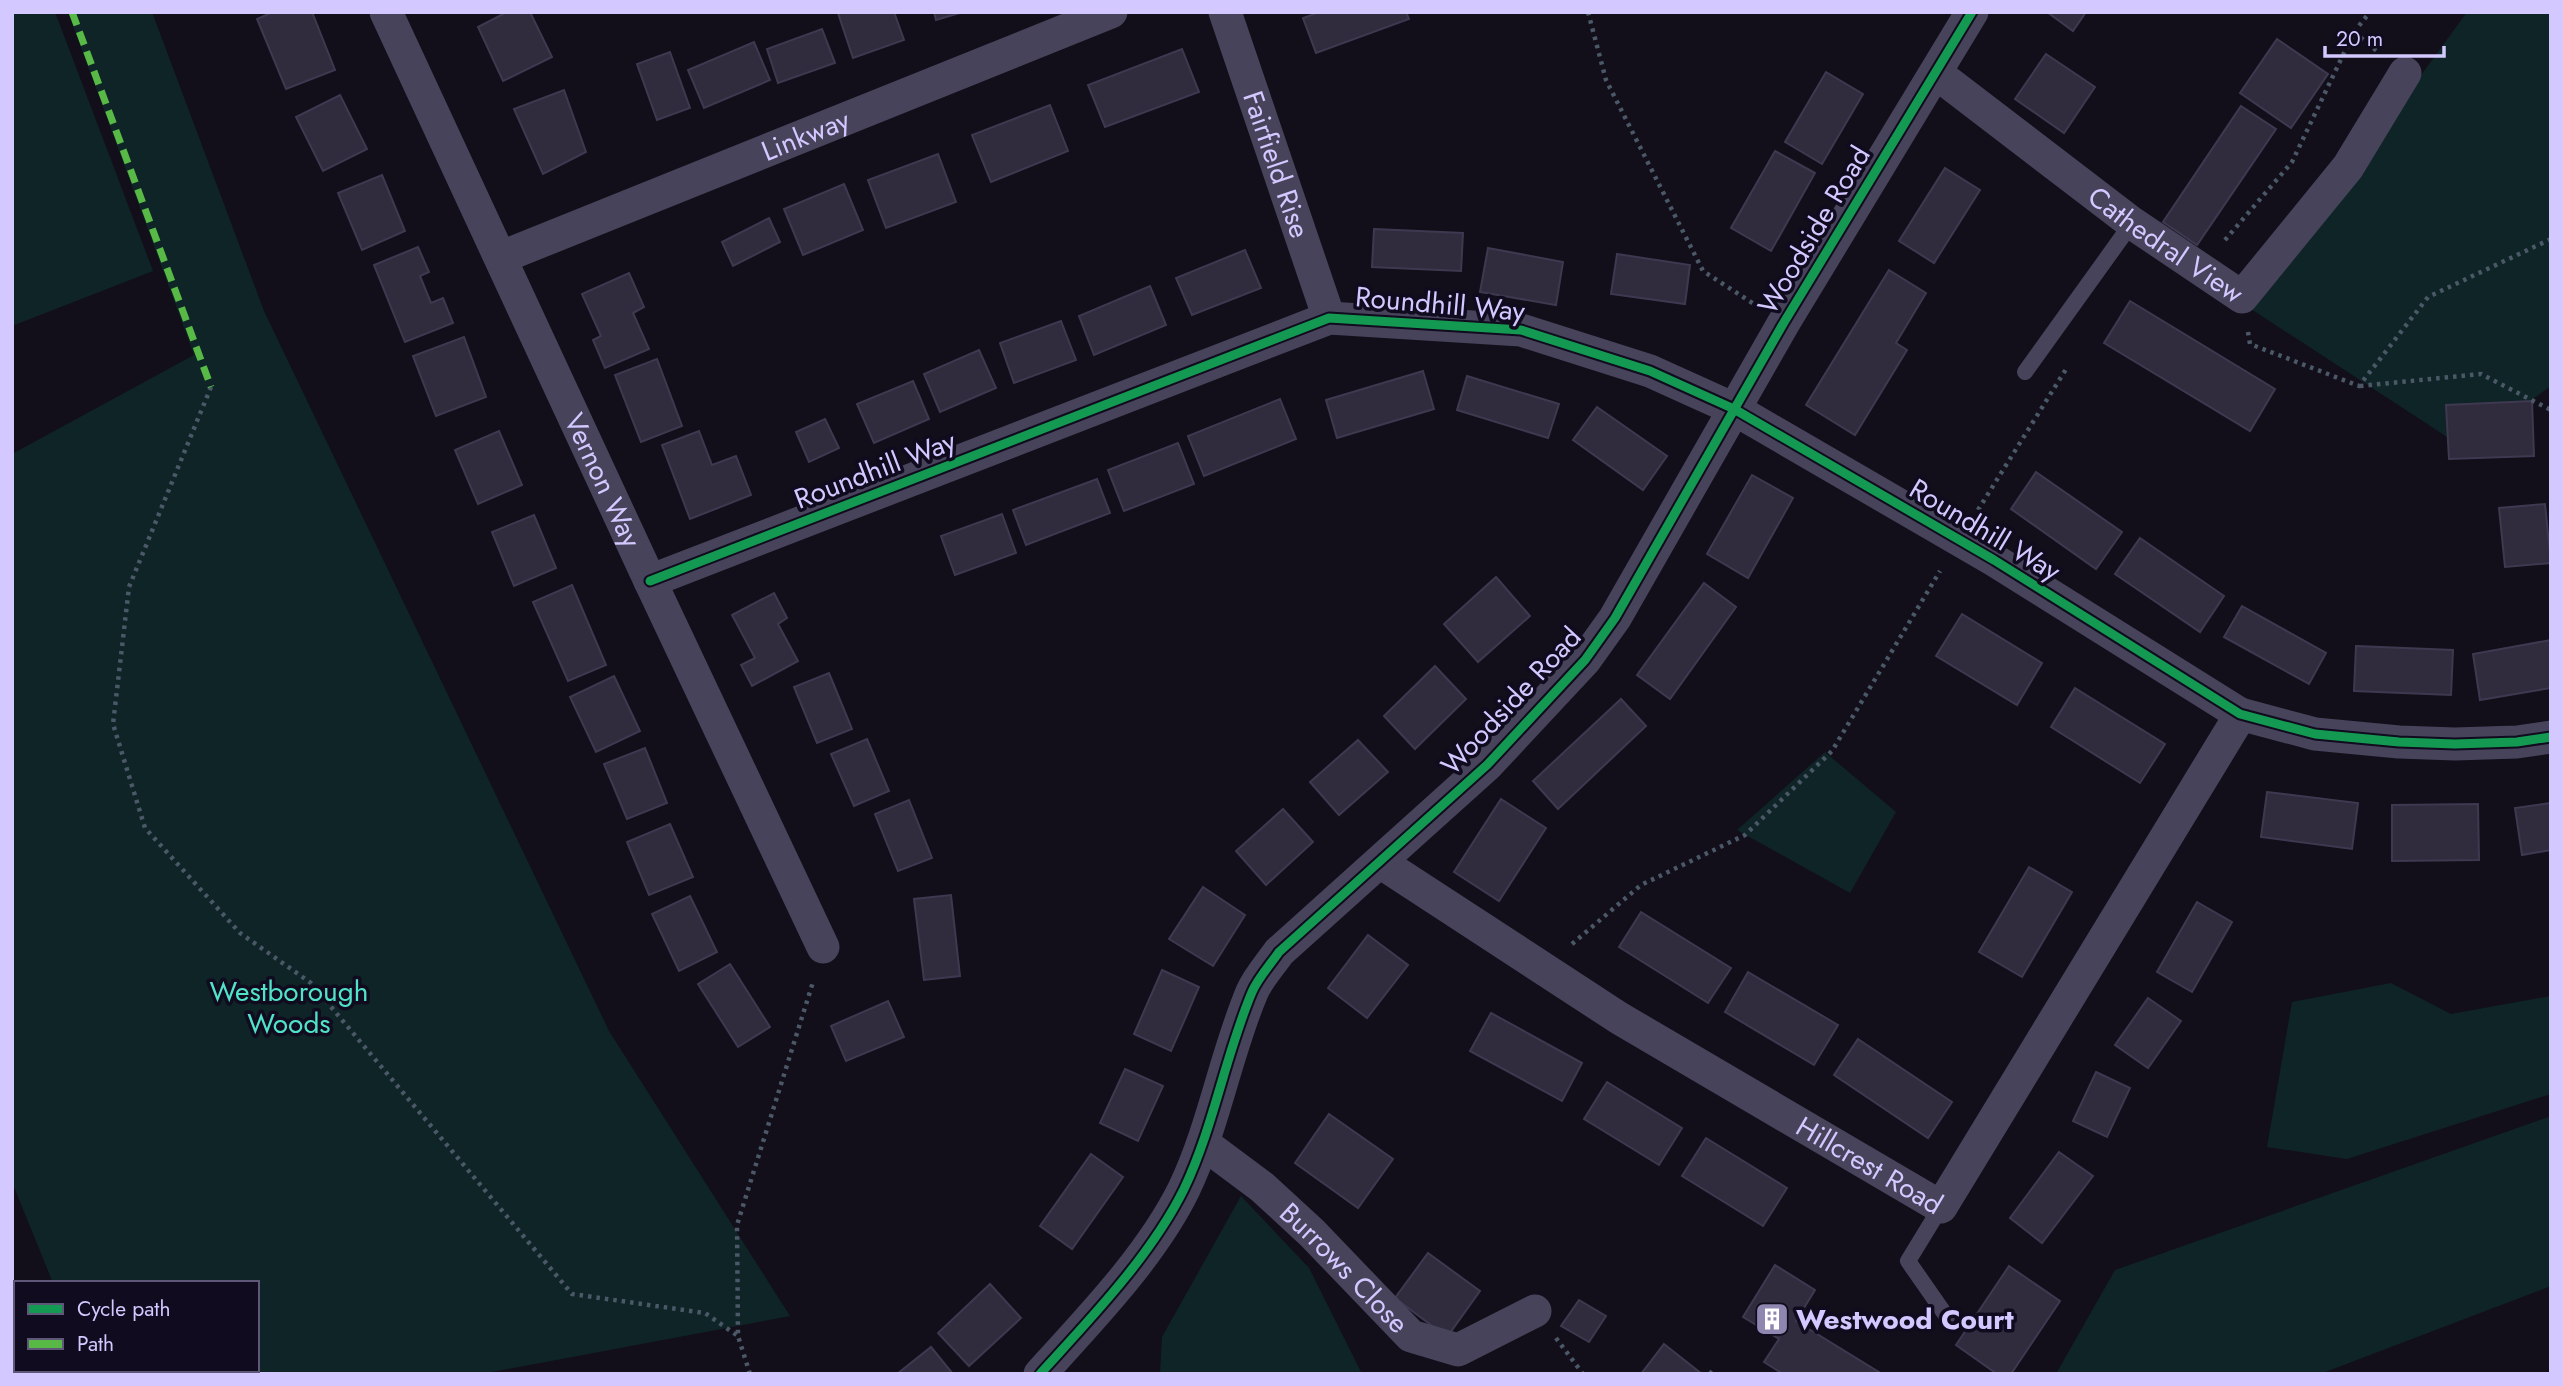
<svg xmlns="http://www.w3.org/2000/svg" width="2563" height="1386" viewBox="0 0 2563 1386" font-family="Jost,sans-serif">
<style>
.green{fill:#0f2426}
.building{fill:#302c3d;stroke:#3e3950;stroke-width:2}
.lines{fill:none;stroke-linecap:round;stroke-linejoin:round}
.path{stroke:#4a5867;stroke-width:4.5;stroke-dasharray:3.5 5;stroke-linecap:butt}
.lane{stroke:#47435b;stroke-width:16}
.street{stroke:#47435b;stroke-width:33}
.quiet{stroke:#58b947;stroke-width:7;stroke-dasharray:14 7;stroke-linecap:butt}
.cycleway-casing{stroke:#100b1e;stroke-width:13}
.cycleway{stroke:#139951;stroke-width:9}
.labels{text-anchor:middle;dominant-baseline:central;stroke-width:7;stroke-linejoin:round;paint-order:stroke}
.street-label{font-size:28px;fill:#d3c8ff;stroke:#100b1e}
.park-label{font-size:28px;fill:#51e3ca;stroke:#100b1e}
.poi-label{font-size:28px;font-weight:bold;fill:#d3c8ff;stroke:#100b1e;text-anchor:start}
</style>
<rect width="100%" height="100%" fill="#120f1a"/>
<g class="green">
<path d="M12 12H55L153 271 12 326Z"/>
<path d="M68 12H152L264 311 609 1031 790 1316 481 1374H90L88 1370H257V1283H53L12 1182V454L194 355Z"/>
<path d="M2467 12H2551V386L2464 448 2251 309Z"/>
<path d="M1825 752 1896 812 1850 893 1737 830Z"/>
<path d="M2391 983 2451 1014 2551 996V1094L2347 1159 2267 1147 2292 1002Z"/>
<path d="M2551 1116V1286L2320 1374H2056L2115 1270Z"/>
<path d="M1241 1196 1309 1268 1362 1374H1160L1162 1337Z"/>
</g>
<g class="building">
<path d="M273 12H312L335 70 286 89 257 19Z"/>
<path d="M507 12H530L552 57 503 81 478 27Z"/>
<path d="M840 12H894L904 40 853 58 838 13Z"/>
<path d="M934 12H963L936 20Z"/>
<path d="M1320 12H1406L1409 19 1316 53 1303 18Z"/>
<path d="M2047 12H2086L2073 31Z"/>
<path d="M822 29 835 63 778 83 767 49Z"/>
<path d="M2277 39 2328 74 2291 128 2240 93Z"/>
<path d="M754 42 770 80 704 108 688 70Z"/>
<path d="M1182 49 1199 92 1105 127 1088 85Z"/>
<path d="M670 52 690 108 657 120 637 64Z"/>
<path d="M2046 54 2095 87 2064 133 2015 99Z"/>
<path d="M1826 72 1863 94 1822 164 1785 142Z"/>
<path d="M564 90 586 152 543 174 514 109Z"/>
<path d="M340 95 367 149 323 171 296 117Z"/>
<path d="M1050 105 1068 151 991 182 972 135Z"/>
<path d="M2241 106 2276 129 2197 245 2163 222Z"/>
<path d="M1775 151 1815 173 1771 251 1731 228Z"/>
<path d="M938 154 956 202 886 228 868 180Z"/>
<path d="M1945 168 1980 190 1934 263 1899 241Z"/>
<path d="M382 175 405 231 362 250 338 193Z"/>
<path d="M844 184 863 230 803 255 784 209Z"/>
<path d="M769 218 780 242 733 266 722 242Z"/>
<path d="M1374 229 1463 233 1461 271 1372 267Z"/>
<path d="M418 247 429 272 420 276 431 303 443 298 453 323 405 342 374 265Z"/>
<path d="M1488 248 1563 262 1556 305 1480 292Z"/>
<path d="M1245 250 1261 288 1192 315 1176 278Z"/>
<path d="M1617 254 1690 265 1685 304 1611 294Z"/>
<path d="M1889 270 1926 293 1896 343 1907 350 1855 435 1806 405Z"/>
<path d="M629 273 644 307 633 313 649 349 605 368 593 340 601 336 582 294Z"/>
<path d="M1150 286 1166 325 1094 355 1079 316Z"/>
<path d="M2130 301 2275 389 2250 431 2104 343Z"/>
<path d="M1061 321 1076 360 1014 383 1000 343Z"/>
<path d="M464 337 486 397 436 416 413 356Z"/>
<path d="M979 350 996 388 940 412 924 374Z"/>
<path d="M657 359 682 426 641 442 615 375Z"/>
<path d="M1423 371 1434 409 1337 438 1326 400Z"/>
<path d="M1467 376 1559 404 1548 438 1457 410Z"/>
<path d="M913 381 929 419 874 443 857 404Z"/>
<path d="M1280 399 1296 439 1204 476 1188 436Z"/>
<path d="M2532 401 2534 456 2449 459 2446 405Z"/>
<path d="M1597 407 1667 456 1643 490 1573 440Z"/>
<path d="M825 419 839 448 809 462 796 432Z"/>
<path d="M499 431 522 485 478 504 455 450Z"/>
<path d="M699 431 712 465 736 456 751 495 690 519 662 445Z"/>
<path d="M1178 443 1194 484 1124 511 1108 470Z"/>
<path d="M2036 472 2122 532 2096 569 2011 509Z"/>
<path d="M1752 475 1793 498 1748 578 1707 554Z"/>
<path d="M1097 479 1110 513 1026 545 1013 510Z"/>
<path d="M2545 504 2551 563 2505 567 2499 508Z"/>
<path d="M1002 514 1016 553 955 575 941 536Z"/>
<path d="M534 515 556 568 514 586 492 532Z"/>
<path d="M2140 538 2224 596 2200 632 2115 574Z"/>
<path d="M1496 577 1530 616 1478 662 1444 624Z"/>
<path d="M1704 583 1736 607 1670 699 1637 675Z"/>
<path d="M572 585 606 665 568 681 533 602Z"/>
<path d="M774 593 787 618 778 624 798 661 752 686 741 665 755 658 732 615Z"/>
<path d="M2242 606 2326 653 2309 684 2224 637Z"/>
<path d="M1962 614 2042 663 2017 705 1936 656Z"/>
<path d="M2551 640V688L2480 700 2473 654Z"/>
<path d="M2356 646 2453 650 2451 695 2354 691Z"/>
<path d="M1435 666 1466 699 1415 749 1384 716Z"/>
<path d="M829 673 852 729 817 743 794 687Z"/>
<path d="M614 676 640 731 596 752 570 697Z"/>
<path d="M2075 688 2165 744 2140 783 2051 727Z"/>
<path d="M1621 699 1646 726 1558 809 1533 781Z"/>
<path d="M867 739 889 791 854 806 831 754Z"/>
<path d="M1358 740 1388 772 1339 815 1310 782Z"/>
<path d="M645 748 667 803 627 819 604 764Z"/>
<path d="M2267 792 2358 803 2352 849 2261 837Z"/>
<path d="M1501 799 1546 828 1499 901 1454 872Z"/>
<path d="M909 800 932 858 898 871 875 814Z"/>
<path d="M2551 803V850L2522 855 2515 808Z"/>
<path d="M2478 804 2479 860 2392 861V805Z"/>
<path d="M1283 809 1313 842 1266 885 1236 851Z"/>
<path d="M670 824 693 877 649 895 627 842Z"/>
<path d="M2029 867 2072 892 2022 977 1979 952Z"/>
<path d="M1203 887 1245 915 1213 966 1169 939Z"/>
<path d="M951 895 960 976 924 980 914 899Z"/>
<path d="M690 896 717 952 679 971 652 914Z"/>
<path d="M2197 902 2232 922 2192 992 2157 972Z"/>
<path d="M1641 912 1731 968 1708 1003 1619 947Z"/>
<path d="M1368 935 1408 965 1367 1018 1328 988Z"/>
<path d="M730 964 770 1027 738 1047 698 984Z"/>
<path d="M1162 970 1199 987 1171 1051 1134 1034Z"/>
<path d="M1748 972 1838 1025 1814 1065 1725 1012Z"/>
<path d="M2148 998 2181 1021 2148 1068 2115 1045Z"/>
<path d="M888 1001 904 1037 846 1061 831 1026Z"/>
<path d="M1491 1013 1582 1063 1562 1101 1470 1051Z"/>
<path d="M1858 1039 1952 1102 1928 1138 1834 1075Z"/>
<path d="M1125 1069 1163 1086 1138 1141 1100 1123Z"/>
<path d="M2096 1072 2130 1088 2107 1137 2073 1121Z"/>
<path d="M1607 1082 1682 1128 1659 1165 1584 1119Z"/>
<path d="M1329 1114 1393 1159 1358 1208 1295 1163Z"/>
<path d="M1706 1138 1787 1188 1763 1226 1682 1176Z"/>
<path d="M2059 1152 2093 1176 2042 1243 2010 1218Z"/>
<path d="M1091 1154 1123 1177 1072 1249 1040 1226Z"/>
<path d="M1428 1253 1480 1291 1447 1337 1395 1298Z"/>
<path d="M1775 1265 1815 1290 1796 1321 1882 1374H1783L1764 1362 1779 1339 1743 1317Z"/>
<path d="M2009 1266 2060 1301 2011 1374H1997L1956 1345Z"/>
<path d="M990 1284 1021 1318 969 1366 938 1333Z"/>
<path d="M1579 1300 1606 1316 1589 1342 1561 1326Z"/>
<path d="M1664 1344 1702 1374H1641Z"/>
<path d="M931 1347 953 1374H897Z"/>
</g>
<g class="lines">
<g class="path">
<path d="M1588 12 1606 80 1703 271 1754 304"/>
<path d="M2354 32 2378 52"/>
<path d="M2225 240 2292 162 2354 32 2370 12"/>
<path d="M2248 332 2250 344 2359 386 2428 297 2551 239"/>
<path d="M2360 386 2481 374 2551 410"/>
<path d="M211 387 129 587 113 724 145 828 240 933 311 983 572 1294 705 1313 738 1336"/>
<path d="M1978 510 2068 366"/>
<path d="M1572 944 1641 885 1745 835 1832 751 1940 571"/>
<path d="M1556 1338 1583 1374"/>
<path d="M750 1374 738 1336 737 1225 813 982"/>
<path d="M1710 1374 1713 1370"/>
</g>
<g class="lane">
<path d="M2025 372 2132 223"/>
<path d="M1941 1207 1908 1261 1947 1317"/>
</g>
<g class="street">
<path id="s1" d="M386 12 650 581 823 947"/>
<path id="s2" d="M1225 12 1329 318"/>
<path id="s3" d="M1936 73 2132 223 2242 297 2348 167 2405 73"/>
<path id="s4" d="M502 257 1111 12"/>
<path d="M650 581 1329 318 1521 330 1650 371 1734 409 1994 560 2240 714 2315 734 2399 742 2455 744 2517 742 2551 737"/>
<path id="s5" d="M1380 862 1619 1018 1941 1207 2241 714"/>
<path id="s6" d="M1203 1143 1262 1187 1312 1233 1411 1336 1458 1350 1535 1311"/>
<path d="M1040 1374C1090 1319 1151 1256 1184 1189 1214 1126 1225 1056 1252 992 1258 978 1270 965 1279 952L1487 765 1585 660 1615 618 1783 324 1972 12"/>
</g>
<path class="quiet" d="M72 12 211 387"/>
<g class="cycleway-casing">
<g id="cycleway">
<path d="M650 581 1329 318 1521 330 1650 371 1734 409 1994 560 2240 714 2315 734 2399 742 2455 744 2517 742 2551 737"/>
<path d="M1040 1374C1090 1319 1151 1256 1184 1189 1214 1126 1225 1056 1252 992 1258 978 1270 965 1279 952L1487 765 1585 660 1615 618 1783 324 1972 12"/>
</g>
</g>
<use href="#cycleway" class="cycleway"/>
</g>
<defs>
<g id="building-square" transform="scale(1.75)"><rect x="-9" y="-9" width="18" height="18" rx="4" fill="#8f87af" stroke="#100b1e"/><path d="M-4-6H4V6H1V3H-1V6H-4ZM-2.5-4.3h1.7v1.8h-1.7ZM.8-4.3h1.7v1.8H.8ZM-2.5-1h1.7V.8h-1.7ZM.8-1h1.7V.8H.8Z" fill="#fff"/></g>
</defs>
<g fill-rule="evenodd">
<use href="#building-square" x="1772" y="1319"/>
</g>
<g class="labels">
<g class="street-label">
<text stroke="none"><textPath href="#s4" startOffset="327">Linkway</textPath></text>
<text stroke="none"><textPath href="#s2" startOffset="161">Fairfield Rise</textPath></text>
<text transform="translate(1814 230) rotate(-59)">Woodside Road</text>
<text stroke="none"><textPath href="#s3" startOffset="287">Cathedral View</textPath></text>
<text transform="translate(1440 304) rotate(5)">Roundhill Way</text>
<text transform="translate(875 470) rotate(-21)">Roundhill Way</text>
<text stroke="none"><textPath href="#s1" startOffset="516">Vernon Way</textPath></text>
<text transform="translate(1985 530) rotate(31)">Roundhill Way</text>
<text transform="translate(1511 701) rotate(-47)">Woodside Road</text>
<text stroke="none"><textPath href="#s5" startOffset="576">Hillcrest Road</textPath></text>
<text stroke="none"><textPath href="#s6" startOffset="189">Burrows Close</textPath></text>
</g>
<g class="park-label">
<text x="289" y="991">Westborough<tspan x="289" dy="32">Woods</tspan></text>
</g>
<g class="poi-label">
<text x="1796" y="1319">Westwood Court</text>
</g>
</g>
<rect width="2563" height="1386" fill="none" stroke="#d3c8ff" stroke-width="28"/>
<rect x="14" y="1281" width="245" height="91" fill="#100b1e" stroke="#5e5778" stroke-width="2"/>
<rect x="28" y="1304" width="35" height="10" fill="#139951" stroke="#5e5778" stroke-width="2"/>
<text x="77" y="1316" font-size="21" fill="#d3c8ff">Cycle path</text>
<rect x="28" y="1339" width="35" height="10" fill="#58b947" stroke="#5e5778" stroke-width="2"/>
<text x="77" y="1351" font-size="21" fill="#d3c8ff">Path</text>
<path d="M2325 46v10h119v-10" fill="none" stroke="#d3c8ff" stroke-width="3.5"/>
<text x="2336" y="46" font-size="21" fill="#d3c8ff" stroke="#100b1e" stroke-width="5" paint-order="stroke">20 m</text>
</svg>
